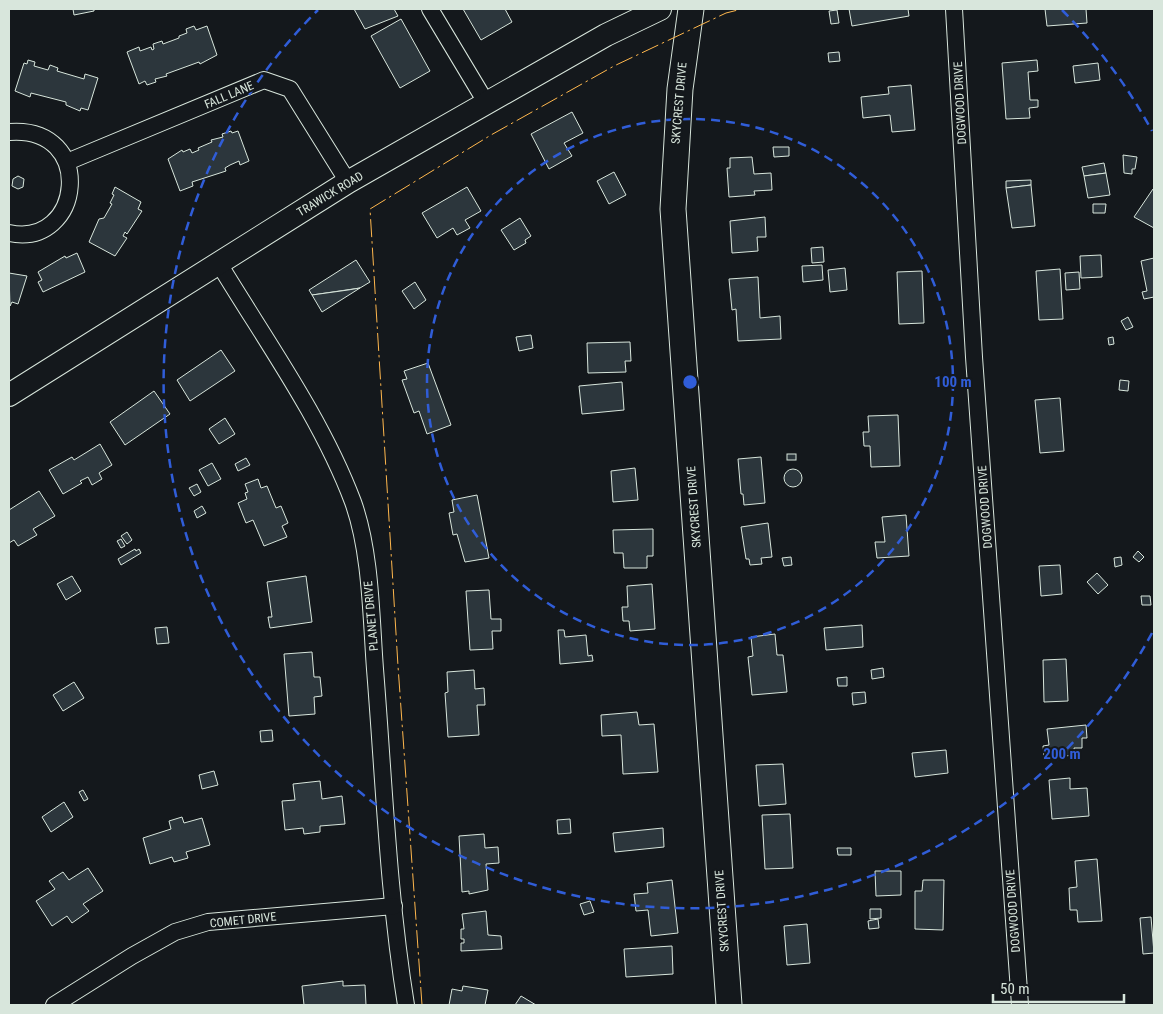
<svg xmlns="http://www.w3.org/2000/svg" width="1163" height="1014" viewBox="0 0 1163 1014" font-family="'Roboto Condensed',sans-serif">
<style>
.building{fill:#2c363c;stroke:#d8e6dc}
.lines{fill:none;stroke-linecap:round;stroke-linejoin:round}
.street-casing{stroke:#d8e6dc;stroke-width:18}
.secondary-casing{stroke:#d8e6dc;stroke-width:24}
.primary-casing{stroke:#d8e6dc;stroke-width:27}
.street{stroke:#14181c;stroke-width:16}
.secondary{stroke:#14181c;stroke-width:22}
.primary{stroke:#14181c;stroke-width:25}
.power{stroke:#ffb74d;stroke-width:1;stroke-dasharray:18 4 2.5 4;stroke-linecap:butt}
.ring{fill:none;stroke:#305dd8;stroke-width:2.5;stroke-dasharray:9 6}
.labels{text-anchor:middle;dominant-baseline:central;stroke-width:4;stroke-linejoin:round;paint-order:stroke}
.street-label{font-size:12px;fill:#d8e6dc;stroke:#14181c}
.centre{fill:#305dd8;stroke:#14181c;stroke-width:2.5}
.ring-label{font-size:15px;text-anchor:middle;font-weight:bold;fill:#305dd8;stroke:#14181c;stroke-width:4;stroke-linejoin:round;paint-order:stroke}
</style>
<rect width="100%" height="100%" fill="#14181c"/>
<g class="building">
<path d="M73 9H94V11L74 15Z"/>
<path d="M354 9H394L398 16 365 29Z"/>
<path d="M463 9H505L512 22 481 40Z"/>
<path d="M849 9H908L909 16 852 26Z"/>
<path d="M1045 9H1086L1087 23 1047 26Z"/>
<path d="M837 10 839 23 831 24 829 11Z"/>
<path d="M401 19 430 71 400 88 371 36Z"/>
<path d="M194 26 196 30 207 26 217 55 200 64 199 62 166 74 167 76 155 79 156 82 147 85 145 81 139 84 127 52 139 47 140 51 151 47 152 50 154 49 153 44 162 41 163 44 179 38V36L187 33 186 29Z"/>
<path d="M839 52 840 61 829 62 828 53Z"/>
<path d="M28 60 35 62 34 66 48 70 50 65 58 68 57 71 84 79 85 74 98 78 88 110 81 108 80 111 66 105V102L31 93 30 97 15 91 24 63 27 64Z"/>
<path d="M1037 60 1038 71 1028 72 1030 100H1038V107L1029 108 1030 118 1006 119 1002 63Z"/>
<path d="M1098 63 1100 80 1075 83 1073 66Z"/>
<path d="M911 85 915 130 892 132 890 115 863 118 861 97 889 94 888 87Z"/>
<path d="M572 112 583 133 564 143 572 156 549 169 531 134Z"/>
<path d="M231 131 232 133 238 131 249 161 240 165 239 161 230 165 225 168 226 171 192 182 193 186 180 191 168 159 182 150 183 152 190 149 192 153 199 150 198 148 212 142 211 140 223 137 222 134Z"/>
<path d="M773 147H789V156L774 157Z"/>
<path d="M1123 155 1137 157 1135 169H1132V174L1124 173Z"/>
<path d="M752 157 754 174 771 173 772 190 754 191 755 195 729 197 727 168H730V158Z"/>
<path d="M1104 163 1106 173 1084 176 1082 167Z"/>
<path d="M614 172 626 195 609 204 597 181Z"/>
<path d="M1106 173 1110 195 1088 198 1084 176Z"/>
<path d="M18 176 24 179 23 187 18 189 12 186 13 179Z"/>
<path d="M1031 180V185L1006 188V181Z"/>
<path d="M1031 185 1035 226 1012 228 1006 188Z"/>
<path d="M115 187 141 202 138 209 142 211 127 234 125 232 123 236 127 238 115 256 89 242 99 219 104 218 112 204 110 203 114 195 112 194Z"/>
<path d="M467 187 481 211 465 220 470 228 457 235 453 228 437 238 422 213Z"/>
<path d="M1153 189 1154 190V228L1134 217Z"/>
<path d="M1093 204H1106L1105 213H1093Z"/>
<path d="M765 217 766 237H757L758 251 732 253 730 221Z"/>
<path d="M520 218 531 236 525 240 526 243 514 250 501 230Z"/>
<path d="M823 247 824 262 812 263 811 248Z"/>
<path d="M77 253 85 272 43 292 38 282 42 280 38 272 65 256 66 258Z"/>
<path d="M1101 255 1102 277 1081 278 1080 256Z"/>
<path d="M1154 258V297L1144 299 1142 292 1147 291 1141 261Z"/>
<path d="M356 260 370 282 360 288 312 295 309 290Z"/>
<path d="M822 265 823 280 803 282 802 266Z"/>
<path d="M845 268 847 290 830 292 828 270Z"/>
<path d="M1060 269 1063 319 1039 320 1036 271Z"/>
<path d="M922 271 924 323 899 324 897 272Z"/>
<path d="M1079 272 1080 289 1066 290 1065 273Z"/>
<path d="M9 273 27 276 18 304 12 302 10 306Z"/>
<path d="M758 277 760 318 780 316 781 339 738 341 736 309 732 310 729 279Z"/>
<path d="M415 282 426 300 414 309 402 291Z"/>
<path d="M360 288 322 312 312 295 348 290Z"/>
<path d="M1128 317 1133 327 1126 330 1121 321Z"/>
<path d="M531 335 533 348 519 351 516 337Z"/>
<path d="M1113 337 1114 344 1109 345 1108 338Z"/>
<path d="M630 342 631 361H625L626 372 588 373 587 343Z"/>
<path d="M221 350 235 371 190 401 177 380Z"/>
<path d="M428 363 451 425 427 434 419 411 414 413 402 380 407 379 404 371Z"/>
<path d="M1120 380 1129 381 1128 391 1119 390Z"/>
<path d="M622 382 624 410 582 414 579 386Z"/>
<path d="M154 391 170 414 125 445 110 422Z"/>
<path d="M1060 398 1064 451 1040 453 1035 400Z"/>
<path d="M898 415 900 466 871 467 870 446H864L863 432H869L868 416Z"/>
<path d="M225 418 235 434 219 444 209 429Z"/>
<path d="M100 444 112 465 99 473 102 479 92 485 88 477 80 481 82 483 63 494 49 470 72 457 74 460Z"/>
<rect x="787" y="454" width="9" height="6"/>
<path d="M761 457 765 503 744 505 743 494H741L738 459Z"/>
<path d="M246 458 250 465 238 471 235 464Z"/>
<path d="M212 463 221 479 208 486 199 470Z"/>
<path d="M635 468 638 500 613 502 611 471Z"/>
<circle cx="793" cy="478" r="9"/>
<path d="M258 479 261 488 267 486 276 508 281 506 288 523 282 526 287 537 264 546 253 520 246 523 238 503 247 499 245 493 248 492 245 484Z"/>
<path d="M197 484 201 492 194 496 189 488Z"/>
<path d="M39 491 55 516 33 529 37 535 18 546 14 540 9 543V510Z"/>
<path d="M477 495 489 558 465 562 457 534 453 535 449 513 454 512 452 500Z"/>
<path d="M202 506 206 513 197 518 194 511Z"/>
<path d="M906 515 909 556 877 558 875 542H885L882 517Z"/>
<path d="M768 523 772 557 761 558 762 564 750 565 749 559H746L741 527Z"/>
<path d="M653 529V556H647V568H624L623 553H614L613 530Z"/>
<path d="M127 532 132 540 127 544 121 536Z"/>
<path d="M121 539 125 546 121 548 117 541Z"/>
<path d="M135 549 136 551 139 549 141 553 121 565 118 559Z"/>
<path d="M1138 551 1144 557 1139 562 1133 557Z"/>
<path d="M791 557 792 565 784 566 782 558Z"/>
<path d="M1121 557 1122 565 1115 567 1114 558Z"/>
<path d="M1060 565 1062 594 1041 596 1039 566Z"/>
<path d="M1097 573 1108 585 1098 594 1087 582Z"/>
<path d="M72 576 81 591 66 600 57 584Z"/>
<path d="M306 576 312 622 270 628 268 617H272L267 582Z"/>
<path d="M652 584 655 629 630 631 629 621H623L622 607H628L627 586Z"/>
<path d="M489 590 491 619H501V631H492L493 649 470 650 466 591Z"/>
<path d="M1141 596H1150L1151 605H1142Z"/>
<path d="M862 625 863 647 826 650 824 628Z"/>
<path d="M167 627 169 643 157 644 155 628Z"/>
<path d="M558 630H564L565 637 586 635 588 656 592 655 593 661 560 664Z"/>
<path d="M775 634 777 655H783L787 692 752 695 748 657 753 656 751 637Z"/>
<path d="M312 652 314 677H320L322 696 314 697 315 714 289 716 284 654Z"/>
<path d="M1066 659 1068 701 1044 702 1043 660Z"/>
<path d="M883 668 884 677 872 679 871 670Z"/>
<path d="M474 670 475 689 484 688 485 705H477L479 735 448 737 445 693 448 692 447 672Z"/>
<path d="M847 677V686H838L837 678Z"/>
<path d="M74 682 84 698 63 711 53 695Z"/>
<path d="M865 692 866 703 853 705 852 693Z"/>
<path d="M637 712 639 725 654 724 658 772 623 774 621 735 602 736 601 715Z"/>
<path d="M1086 725 1087 738H1082V748H1074L1075 755 1044 758 1043 746 1049 745 1047 729Z"/>
<path d="M272 730 273 741 261 742 260 731Z"/>
<path d="M946 750 948 773 915 777 912 753Z"/>
<path d="M783 764 786 804 759 806 756 765Z"/>
<path d="M214 771 218 785 202 789 199 775Z"/>
<path d="M1070 778V789L1087 788 1089 816 1052 819 1049 780Z"/>
<path d="M320 781 322 799 342 796 345 824 320 826V832L304 834 303 828 285 830 282 801 295 800 293 784Z"/>
<path d="M83 790 88 799 84 801 79 792Z"/>
<path d="M64 802 73 817 51 832 42 817Z"/>
<path d="M790 814 793 868 765 869 762 815Z"/>
<path d="M182 817 184 823 202 818 210 845 186 852 188 858 174 862 172 857 150 864 143 838 171 829 169 821Z"/>
<path d="M570 819 571 833 558 834 557 820Z"/>
<path d="M663 828 664 847 615 852 613 833Z"/>
<path d="M484 834 485 848 498 847 499 863 486 864 488 890 469 894V891L462 892 459 836Z"/>
<path d="M837 848H851V855H838Z"/>
<path d="M1097 859 1102 921 1078 922 1077 910H1070L1069 888 1077 887 1075 861Z"/>
<path d="M88 868 103 891 83 904 89 911 72 923 67 916 52 926 36 901 55 889 49 881 63 872 69 880Z"/>
<path d="M875 871H901V895L876 896Z"/>
<path d="M672 880 678 933 651 936 648 910 636 911 634 894 648 893 647 883Z"/>
<path d="M923 880H944L943 930 915 929V891H922Z"/>
<path d="M590 901 594 912 584 915 580 904Z"/>
<path d="M870 909H881V918L870 919Z"/>
<path d="M486 911 488 935 501 936 502 949 461 951V943H464V939H461V929H464L462 914Z"/>
<path d="M1151 917 1154 953 1143 954 1140 918Z"/>
<path d="M878 919 879 928 869 929 868 921Z"/>
<path d="M807 924 810 963 787 965 784 926Z"/>
<path d="M672 946 673 974 626 977 624 949Z"/>
<path d="M343 981V986L365 985 366 1005H304L302 986Z"/>
<path d="M463 986 488 990 485 1005H449L452 989 462 991Z"/>
<path d="M521 996 536 1005H515Z"/>
</g>
<g class="lines">
<g class="street-casing">
<g id="street">
<path d="M430 9 487 104"/>
<path d="M954 9 974 357 1020 1005"/>
<path d="M9 132C97 125 83 249 9 233"/>
<path d="M67 162 264 80 290 89 348 182"/>
<path d="M218 262C265 340 321 417 353 502 371 552 371 616 375 669 384 781 388 894 406 1005"/>
<path d="M54 1005 132 956 175 932 208 922 394 906"/>
</g>
</g>
<g class="secondary-casing">
<path id="secondary" d="M9 395 348 182 606 35 660 9"/>
</g>
<g class="primary-casing">
<path id="primary" d="M691 9 680 89 673 209 729 1005"/>
</g>
<use href="#street" class="street"/>
<use href="#secondary" class="secondary"/>
<use href="#primary" class="primary"/>
<path class="power" d="M422 1005 398 666 370 209 491 135 614 66 726 13 742 9"/>
</g>
<g class="ring">
<circle cx="690" cy="382" r="263"/>
<path d="M1152 633A526 526 0 1 1 318 10M1062 10A526 526 0 0 1 1152 131"/>
</g>
<g class="labels">
<g class="street-label">
<text transform="translate(229 95) rotate(-23)">FALL LANE</text>
<text transform="translate(679 103) rotate(-85)">SKYCREST DRIVE</text>
<text transform="translate(960 103) rotate(-93)">DOGWOOD DRIVE</text>
<text transform="translate(330 194) rotate(-31)">TRAWICK ROAD</text>
<text transform="translate(694 507) rotate(-94)">SKYCREST DRIVE</text>
<text transform="translate(985 507) rotate(-94)">DOGWOOD DRIVE</text>
<text transform="translate(371 616) rotate(-95)">PLANET DRIVE</text>
<text transform="translate(722 911) rotate(-94)">SKYCREST DRIVE</text>
<text transform="translate(1013 911) rotate(-94)">DOGWOOD DRIVE</text>
<text transform="translate(243 920) rotate(-6)">COMET DRIVE</text>
</g>
</g>
<circle cx="690" cy="382" r="8" class="centre"/>
<g class="ring-label">
<text x="953" y="387">100 m</text>
<text x="1062" y="759">200 m</text>
</g>
<rect width="1163" height="1014" fill="none" stroke="#d8e6dc" stroke-width="20"/>
<path d="M993 994v8h131v-8" fill="none" stroke="#d8e6dc" stroke-width="2.5"/>
<text x="1000" y="994" font-size="15" fill="#d8e6dc" stroke="#14181c" stroke-width="4" paint-order="stroke">50 m</text>
</svg>
